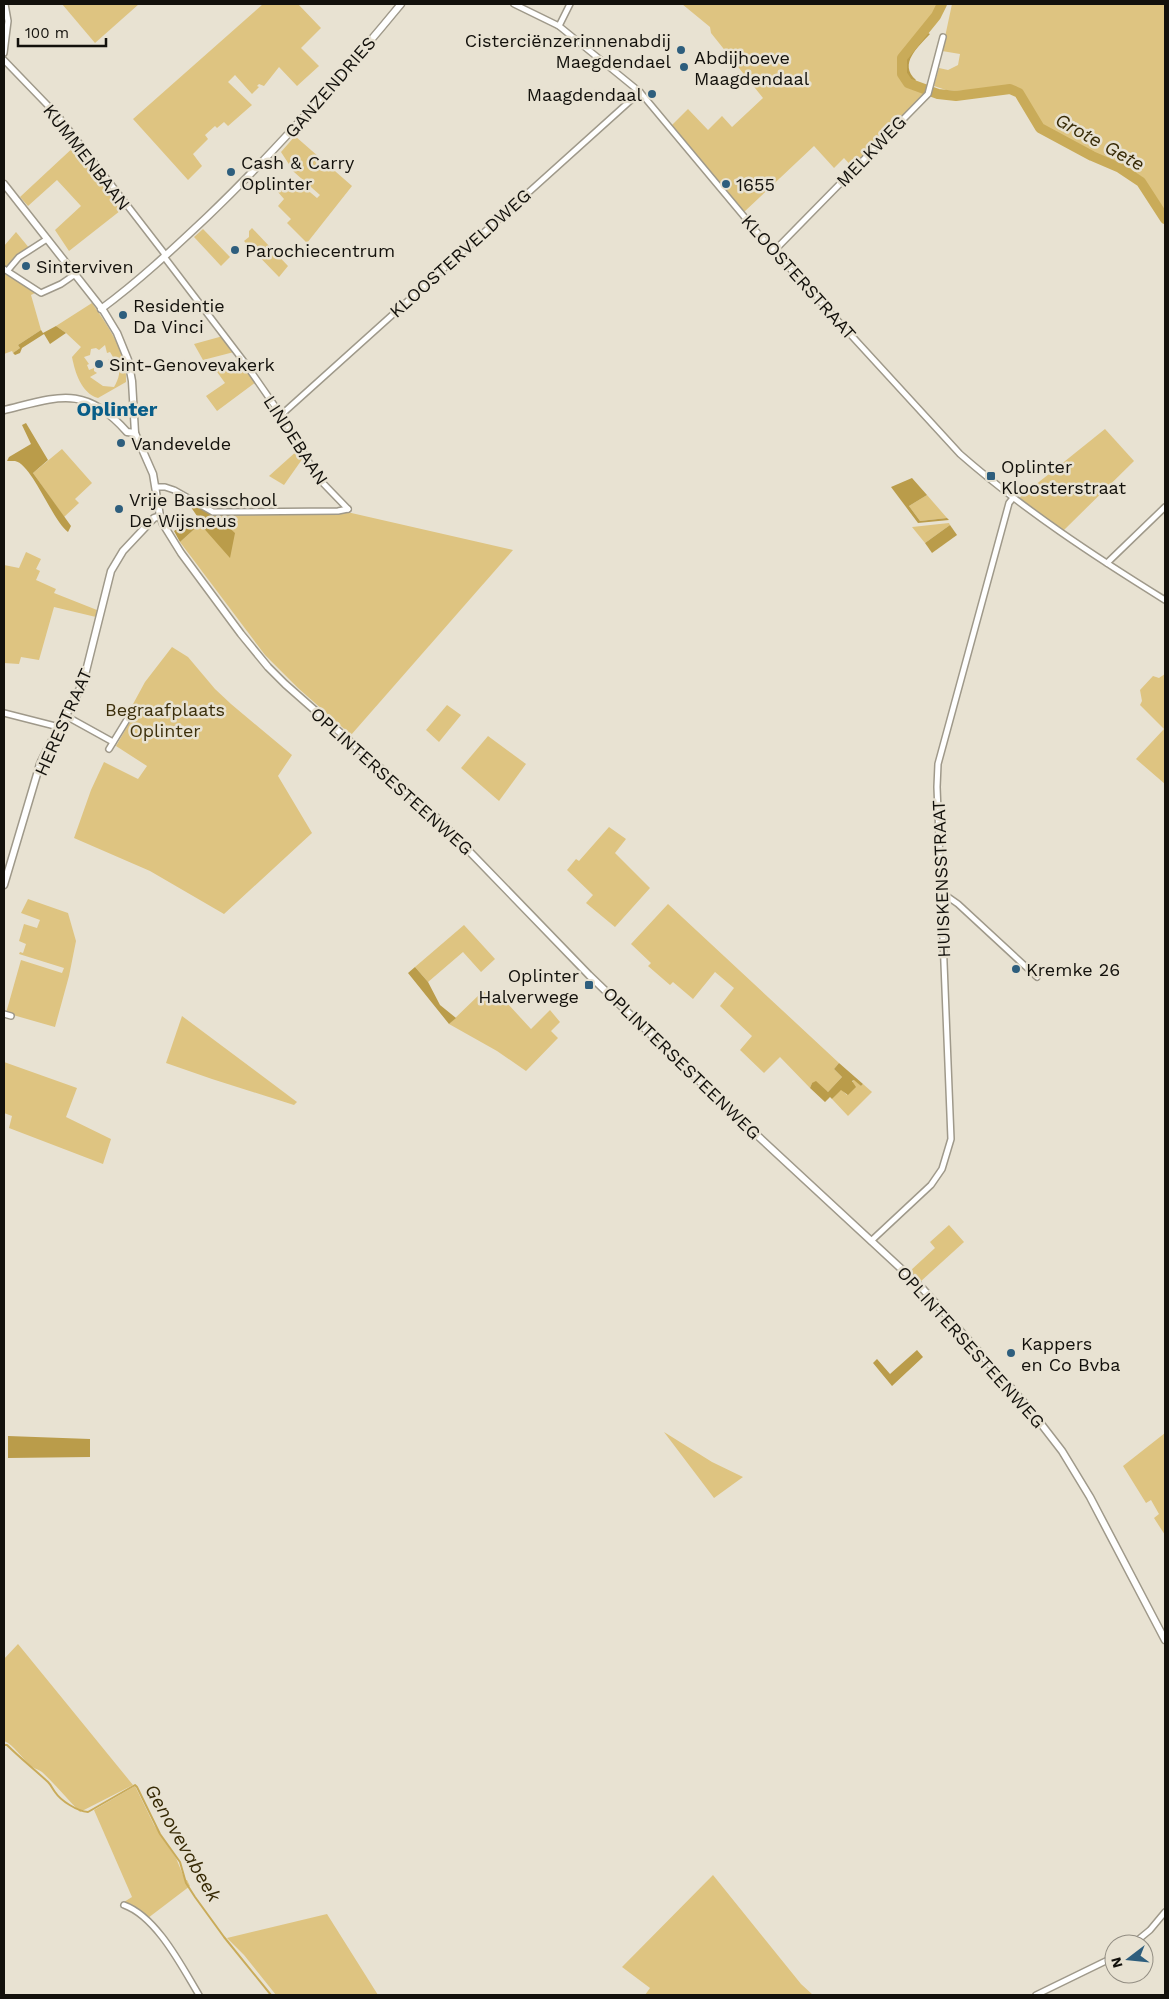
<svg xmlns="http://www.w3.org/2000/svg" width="1169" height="1999" viewBox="0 0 1169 1999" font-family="'Work Sans',sans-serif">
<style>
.green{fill:#dec481;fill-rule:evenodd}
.forest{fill:#ba9c4a}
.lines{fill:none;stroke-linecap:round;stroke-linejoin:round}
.stream{stroke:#c9ab59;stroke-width:2}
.river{stroke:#c9ab59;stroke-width:10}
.minor-casing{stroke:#9f998a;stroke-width:8}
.tertiary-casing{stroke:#9f998a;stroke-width:9}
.minor{stroke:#fff;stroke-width:5}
.tertiary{stroke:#fff;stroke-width:6}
.poi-dot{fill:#2e5e7d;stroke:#e8e2d2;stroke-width:2}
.labels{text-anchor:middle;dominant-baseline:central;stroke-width:5;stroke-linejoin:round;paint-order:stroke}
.poi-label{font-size:18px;fill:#13110c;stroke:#e8e2d2;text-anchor:start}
.street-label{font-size:18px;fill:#13110c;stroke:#e8e2d2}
.park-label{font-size:18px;fill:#3c2f0b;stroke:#e8e2d2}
.water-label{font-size:19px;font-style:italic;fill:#372a05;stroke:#e8e2d2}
.quarter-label{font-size:20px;font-weight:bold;fill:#085d88;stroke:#e8e2d2}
</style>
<rect width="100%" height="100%" fill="#e8e2d2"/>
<g class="green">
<path d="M62 4H139L95 43Z"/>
<path d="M263 4H298L321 28 301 48 319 66 297 86 279 67 264 86 259 84 257 86 259 87 252 94 235 75 228 82 252 105 228 126 224 122 217 128 215 126 205 135 208 139 193 154 202 166 188 180 133 119Z"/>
<path d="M682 4H939C929 35 860 70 925 93L853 168 844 158 834 168 814 146 744 212 672 125 688 109 708 130 722 116 732 127 763 98 711 33 710 27Z"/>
<path d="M952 4 1112 5 1113 4H1165V214L1142 177 1047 128C1030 116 1031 97 1015 87L956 91 946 90 934 86 939 68 948 70 958 65 960 54 942 51Z"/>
<path d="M295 136 352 186 307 243 287 223 291 219 278 206 284 199 278 192 279 190 277 188 279 183 286 187 289 183 295 187 299 183 317 198 320 195 294 172 281 152Z"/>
<path d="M77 144 125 207 69 251 55 230 81 206 57 180 28 206 20 197Z"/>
<path d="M252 228 288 266 279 277 244 241 249 237V231Z"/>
<path d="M203 229 230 257 221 266 194 237Z"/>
<path d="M16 232 30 249 7 267 4 265V246Z"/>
<path d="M4 271 37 292 31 295 41 330 18 345 20 348 13 353 12 351 4 354Z"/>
<path d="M92 303C107 325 128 353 126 382L98 398C81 393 75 372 72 357L81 347 66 333 56 326ZM105 345 107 353 110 352 113 357 108 360 111 362V365L118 361C121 370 119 379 114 387L103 386 90 377 97 373 94 371V368L89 370 87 365 89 364 84 357 90 355 91 349 96 348 99 350Z"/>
<path d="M223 336 234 352 203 360 194 344Z"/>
<path d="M239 359 256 382 217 411 206 396 225 383 215 369Z"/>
<path d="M1105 429 1134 461 1063 531 1019 498Z"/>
<path d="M62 449 92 483 75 499 79 503 64 517 33 473Z"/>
<path d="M298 450 303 458 284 485 269 476Z"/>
<path d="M927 495 947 518 920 521 909 506Z"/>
<path d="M347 512 513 550 351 735 298 688 265 655 180 542 200 524 214 514Z"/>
<path d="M949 523 950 525 925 543 912 527Z"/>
<path d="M26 552 41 559 36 569 40 571 36 580 56 589 54 593 97 610 96 617 54 607 39 660 21 657 19 664 4 663V565L19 568Z"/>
<path d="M172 647 188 657 215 689 231 704 292 755 278 776 312 833 224 914 150 871 74 838 91 790 104 762 138 779 147 766 116 746 131 720 126 717 145 682Z"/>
<path d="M1165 674V784L1136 759 1164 729 1140 705 1142 701 1140 690 1153 676 1159 678Z"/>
<path d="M447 705 461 715 439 742 426 730Z"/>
<path d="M488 736 526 764 499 801 461 768Z"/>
<path d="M609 827 626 839 615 853 650 888 615 927 586 903 593 895 567 870 576 859 579 861Z"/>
<path d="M28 899 68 913 76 941 69 976 55 1027 6 1013 21 960 62 973 64 968 19 954 20 952 23 953 26 944 19 941 24 924 37 928 40 920 21 913Z"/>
<path d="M668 904 839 1063 834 1069 842 1077 828 1092 812 1083 810 1088 780 1057 764 1073 740 1050 752 1036 720 1006 734 988 715 972 693 999 673 982 670 985 648 966 651 963 631 944Z"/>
<path d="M464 925 495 959 481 972 463 952 428 982 415 967Z"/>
<path d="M483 991 490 997 496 991 531 1029 550 1010 560 1022 551 1031 558 1038 526 1071 497 1051 449 1024Z"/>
<path d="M182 1016 297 1102 294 1105 212 1079 166 1063Z"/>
<path d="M4 1062 77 1088 66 1117 111 1139 103 1164 9 1128 12 1116 4 1113 5 1091H4Z"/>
<path d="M854 1079 861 1086 863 1084 872 1092 848 1116 832 1099 841 1089 847 1095Z"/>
<path d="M949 1225 964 1242 920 1282 910 1271 935 1248 930 1242Z"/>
<path d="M664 1432 712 1462 743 1477 714 1498Z"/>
<path d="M1165 1433V1535L1154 1518 1159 1514 1151 1500 1146 1503 1123 1466Z"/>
<path d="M18 1644 133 1785 80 1812C67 1799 56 1785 42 1772 38 1769 32 1768 29 1764 21 1757 14 1745 4 1741V1659Z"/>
<path d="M135 1786 154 1825 176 1858 185 1880H187L190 1886 148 1918 124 1902 132 1897 94 1810Z"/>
<path d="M713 1875 801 1984 813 1995H645L650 1988 622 1967Z"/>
<path d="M327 1914 378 1995H276L244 1955 227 1938Z"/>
</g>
<g class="forest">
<path d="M928 33 930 34C918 47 898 64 916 80L914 83C890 68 916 45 928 33Z"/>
<path d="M56 326 66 333 50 344 44 334 22 348 20 353 15 355 13 353 20 348 18 345 41 330 43 333Z"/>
<path d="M26 423 48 460 33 473 71 526 68 532C52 520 32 464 15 461 14 461 9 461 7 461L9 457 31 444 22 425Z"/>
<path d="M912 478 927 495 909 506 920 521 947 518 949 520 918 523 891 487Z"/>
<path d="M184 497 214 514 235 533 230 558 200 524 180 542 174 531 197 516Z"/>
<path d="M950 525 957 535 932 553 925 543Z"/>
<path d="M415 967 428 982 440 1005 456 1018 449 1024 408 973Z"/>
<path d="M839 1063 863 1084 861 1086 854 1080 852 1081 856 1087 848 1095 841 1090 832 1099 830 1097 825 1102 810 1088 812 1083 816 1081 828 1092 842 1077 834 1069Z"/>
<path d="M917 1350 923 1357 892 1386 873 1363 877 1359 890 1374Z"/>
<path d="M8 1436 90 1439V1457L8 1458Z"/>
</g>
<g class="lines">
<path class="stream" d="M4 1745H7C20 1758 34 1769 48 1782 51 1785 52 1788 55 1792 61 1801 77 1811 88 1812L135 1785 137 1787 160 1834 180 1862 186 1883 195 1897 224 1937 271 1995"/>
<path class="river" d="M942 4 936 16 902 58V74L908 83 938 94 956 96 1010 89 1019 93 1040 128 1092 156 1120 168 1141 182 1165 219"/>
<g class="minor-casing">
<g id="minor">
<path d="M514 4 559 26 640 92 762 238 960 454C1024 510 1094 556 1165 600"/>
<path d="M559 26 570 4"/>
<path d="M4 53 8 21 5 4"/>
<path d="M4 60 59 117 164 253 165 258 245 363 281 415 319 479 348 509"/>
<path d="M774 251 928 94 943 37"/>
<path d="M4 269 41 293 61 284 74 275"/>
<path d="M8 270 19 257 47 239"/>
<path d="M281 415 640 92"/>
<path d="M156 487H165L174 490 213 512 338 511 348 509"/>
<path d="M1107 563 1165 507"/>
<path d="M4 713 59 727"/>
<path d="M66 716 113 742"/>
<path d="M109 749 128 718"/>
<path d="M941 892 958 904 1037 977"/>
<path d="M4 1014 11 1016"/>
<path d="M871 1241 931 1185 942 1169 951 1139 937 787 938 764 1009 503 1013 498"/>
<path d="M124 1905C157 1917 182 1967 199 1995"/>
<path d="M1133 1944 1150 1930 1165 1912"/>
<path d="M1036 1995 1114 1957"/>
</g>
</g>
<g class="tertiary-casing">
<g id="tertiary">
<path d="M4 184 103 310 117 333 128 360 132 381 135 433 153 474 160 516 163 524 181 553 241 634 268 667 285 684 437 818 589 975 719 1100 922 1288 1028 1407 1062 1451 1090 1497 1165 1640"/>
<path d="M101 309C139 281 173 249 207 217 277 150 340 78 401 4"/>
<path d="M4 410C58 397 85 384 127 432L135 433"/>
<path d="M4 885 40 764C53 735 72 709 84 679L111 571 123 551 154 518 160 516"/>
</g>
</g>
<use href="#minor" class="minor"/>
<use href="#tertiary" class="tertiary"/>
</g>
<g class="poi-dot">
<circle cx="681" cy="50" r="5"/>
<circle cx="684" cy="67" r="5"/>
<circle cx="652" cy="94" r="5"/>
<circle cx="231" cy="172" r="5"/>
<circle cx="726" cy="184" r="5"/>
<circle cx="235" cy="250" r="5"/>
<circle cx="26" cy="266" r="5"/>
<circle cx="123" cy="315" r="5"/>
<circle cx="99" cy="364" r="5"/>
<circle cx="121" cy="443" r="5"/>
<rect x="986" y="471" width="10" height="10" rx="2.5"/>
<circle cx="119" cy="509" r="5"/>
<circle cx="1016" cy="969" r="5"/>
<rect x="584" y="980" width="10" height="10" rx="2.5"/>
<circle cx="1011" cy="1353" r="5"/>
</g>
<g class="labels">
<g class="poi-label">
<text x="671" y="40" text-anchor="end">Cisterciënzerinnenabdij<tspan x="671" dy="21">Maegdendael</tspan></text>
<text x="694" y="57">Abdijhoeve<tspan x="694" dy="21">Maagdendaal</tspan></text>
<text x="642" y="94" text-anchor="end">Maagdendaal</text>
<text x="241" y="162">Cash &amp; Carry<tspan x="241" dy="21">Oplinter</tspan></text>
<text x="736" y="184">1655</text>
<text x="245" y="250">Parochiecentrum</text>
<text x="36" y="266">Sinterviven</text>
<text x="133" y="305">Residentie<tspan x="133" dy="21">Da Vinci</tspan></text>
<text x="109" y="364">Sint-Genovevakerk</text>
<text x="131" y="443">Vandevelde</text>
<text x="1001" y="466">Oplinter<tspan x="1001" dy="21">Kloosterstraat</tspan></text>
<text x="129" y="499">Vrije Basisschool<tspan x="129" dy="21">De Wijsneus</tspan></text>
<text x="1026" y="969">Kremke 26</text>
<text x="579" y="975" text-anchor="end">Oplinter<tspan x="579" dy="21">Halverwege</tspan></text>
<text x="1021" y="1343">Kappers<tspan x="1021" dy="21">en Co Bvba</tspan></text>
</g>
<g class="street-label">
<text transform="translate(330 87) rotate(-49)">GANZENDRIES</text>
<text transform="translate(871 151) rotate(-46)">MELKWEG</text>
<text transform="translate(87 157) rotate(52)">KUMMENBAAN</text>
<text transform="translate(460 253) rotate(-42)">KLOOSTERVELDWEG</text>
<text transform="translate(799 277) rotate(48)">KLOOSTERSTRAAT</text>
<text transform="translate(296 440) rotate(57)">LINDEBAAN</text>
<text transform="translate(63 722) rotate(-66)">HERESTRAAT</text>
<text transform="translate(392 781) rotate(42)">OPLINTERSESTEENWEG</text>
<text transform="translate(941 879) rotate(-92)">HUISKENSSTRAAT</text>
<text transform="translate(682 1063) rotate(44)">OPLINTERSESTEENWEG</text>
<text transform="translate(971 1347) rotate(48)">OPLINTERSESTEENWEG</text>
</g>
<g class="park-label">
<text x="165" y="709">Begraafplaats<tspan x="165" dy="21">Oplinter</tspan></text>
</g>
<g class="water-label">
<text transform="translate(1100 142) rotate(29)">Grote Gete</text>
<text transform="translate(183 1843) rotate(60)">Genovevabeek</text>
</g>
<g class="quarter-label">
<text x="117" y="409">Oplinter</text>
</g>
</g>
<rect width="1169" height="1999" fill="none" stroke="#13110c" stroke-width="10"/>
<g transform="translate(1129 1959) rotate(254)"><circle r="24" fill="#e8e2d2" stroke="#938e83"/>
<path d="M0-4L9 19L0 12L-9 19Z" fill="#2e5e7d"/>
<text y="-8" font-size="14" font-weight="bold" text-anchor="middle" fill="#13110c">N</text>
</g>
<path d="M18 38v8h88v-8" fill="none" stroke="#13110c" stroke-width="2.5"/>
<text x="25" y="38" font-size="15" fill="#13110c" stroke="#e8e2d2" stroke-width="4" paint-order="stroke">100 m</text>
</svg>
